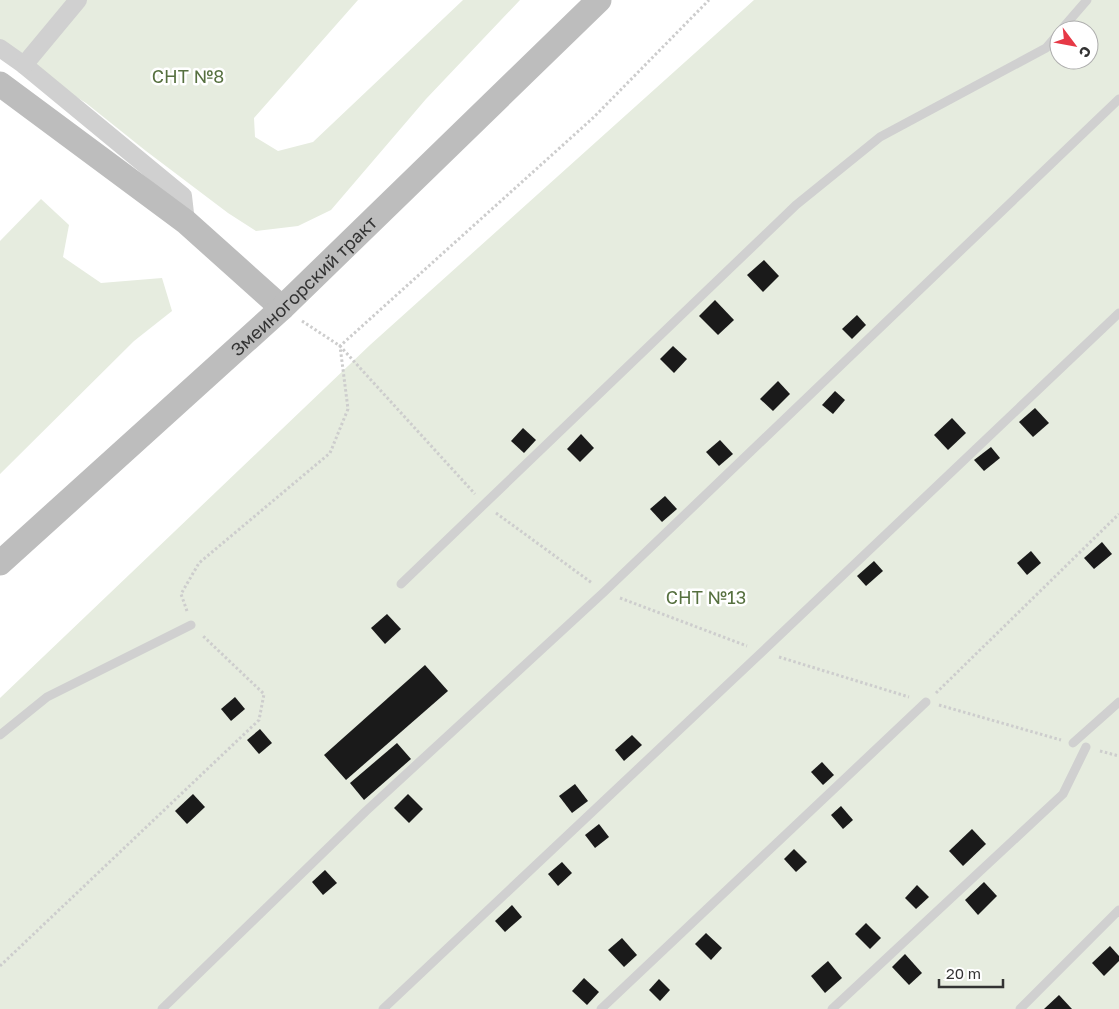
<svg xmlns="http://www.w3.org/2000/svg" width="1119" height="1009" viewBox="0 0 1119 1009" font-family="'Golos Text',sans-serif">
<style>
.green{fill:#e6ecdf;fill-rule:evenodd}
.building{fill:#1a1a1a}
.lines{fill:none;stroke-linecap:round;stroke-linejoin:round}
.path{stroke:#cdcdcd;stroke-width:3;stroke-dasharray:2.5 2.5;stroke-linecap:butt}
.lane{stroke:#d0d0d0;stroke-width:9}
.street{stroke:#d0d0d0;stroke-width:18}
.secondary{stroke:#bdbdbd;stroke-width:25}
.labels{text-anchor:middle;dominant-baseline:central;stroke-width:5;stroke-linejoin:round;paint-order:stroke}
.park-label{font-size:18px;fill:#56703f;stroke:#fff}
.street-label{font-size:18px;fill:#333;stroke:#fff}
</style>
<rect width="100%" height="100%" fill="#fff"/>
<g class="green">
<path d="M0 0H358L254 118 255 137 278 151 313 142 463 0H520L426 99 331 210 298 226 256 231 228 213 146 151 86 103 0 50Z"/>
<path d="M754 0H1119V1009H0V698L370 345ZM1059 30H1089V60H1059Z"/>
<path d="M41 199 69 225 63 257 101 283 162 278 172 311 134 341 0 474V241Z"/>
</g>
<g class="building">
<path d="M764 260 779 276 763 292 747 275Z"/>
<path d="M715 300 734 320 718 335 699 316Z"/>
<path d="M857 315 866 325 852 339 842 329Z"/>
<path d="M673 346 687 359 674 373 660 359Z"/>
<path d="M778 381 790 394 773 411 760 399Z"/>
<path d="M835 391 845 400 833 414 822 405Z"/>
<path d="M1035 408 1049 423 1033 437 1019 422Z"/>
<path d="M952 418 966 433 948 450 934 435Z"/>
<path d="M523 428 536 440 524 453 511 441Z"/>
<path d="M581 434 594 448 580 462 567 449Z"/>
<path d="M720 440 733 454 719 466 706 452Z"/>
<path d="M991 447 1000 458 984 471 974 460Z"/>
<path d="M665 496 677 509 662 522 650 509Z"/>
<path d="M1102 542 1112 554 1094 569 1084 558Z"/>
<path d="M1031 551 1041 563 1027 575 1017 563Z"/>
<path d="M874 561 883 571 866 586 857 576Z"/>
<path d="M387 614 401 629 385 644 371 628Z"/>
<path d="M425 665 448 691 346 780 324 755Z"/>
<path d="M235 697 245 709 231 721 221 709Z"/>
<path d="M260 729 272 743 259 754 247 740Z"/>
<path d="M632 735 642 745 624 761 615 750Z"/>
<path d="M397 743 411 759 364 800 350 783Z"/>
<path d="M822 762 834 775 823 785 811 772Z"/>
<path d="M575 784 588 801 572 813 559 796Z"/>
<path d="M193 794 205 807 187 824 175 811Z"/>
<path d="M408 794 423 809 409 823 394 808Z"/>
<path d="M841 806 853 820 843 829 831 815Z"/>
<path d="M599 824 609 837 595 848 585 835Z"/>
<path d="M972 829 986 844 963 866 949 851Z"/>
<path d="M794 849 807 862 796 872 784 859Z"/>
<path d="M562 862 572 873 558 886 548 874Z"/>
<path d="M325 870 337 883 323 895 312 882Z"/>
<path d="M984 882 997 896 978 915 965 900Z"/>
<path d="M917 885 929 897 916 909 905 898Z"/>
<path d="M512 905 522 917 505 932 495 921Z"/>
<path d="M866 923 881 938 870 949 855 934Z"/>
<path d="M706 933 722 948 711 960 695 944Z"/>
<path d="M622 938 637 955 624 967 608 950Z"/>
<path d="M1110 946 1119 956V961L1104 976 1092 963Z"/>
<path d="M905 954 922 973 909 985 892 967Z"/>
<path d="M828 961 842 978 825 993 811 976Z"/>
<path d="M584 978 599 992 587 1005 572 991Z"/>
<path d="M659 979 670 990 660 1001 649 990Z"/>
<path d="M1059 995 1072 1009H1044Z"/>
</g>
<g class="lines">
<g class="path">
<path d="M302 321 340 346 475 494"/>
<path d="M496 513 592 583"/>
<path d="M620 598 747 646"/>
<path d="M187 611 181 594 199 563 330 453 348 409 340 346 594 117 709 0"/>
<path d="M779 657 909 697"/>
<path d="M936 693 1119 514"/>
<path d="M939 705 1061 740"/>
<path d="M1100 751 1119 756"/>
<path d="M0 966 259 720 264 694 202 635"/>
</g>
<g class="lane">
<path d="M1061 30 1087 0"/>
<path d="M401 584 796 205 880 137 1046 48 1059 33"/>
<path d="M0 735 47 697 191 625"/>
<path d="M1073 743 1119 702"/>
<path d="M162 1009 366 811 604 592 1119 99"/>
<path d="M383 1009 762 652 1119 313"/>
<path d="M601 1009 926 702"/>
<path d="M832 1009 1063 794 1086 747"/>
<path d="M1020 1009 1119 910"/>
</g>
<g class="street">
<path d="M0 48 24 65 183 196 186 222"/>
<path d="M24 65 78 0"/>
</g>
<g class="secondary">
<path d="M0 84 186 222 282 308"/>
<path id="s1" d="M0 563 282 308 599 0"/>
</g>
</g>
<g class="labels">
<g class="park-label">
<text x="188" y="76">СНТ №8</text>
<text x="706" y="597">СНТ №13</text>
</g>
<g class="street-label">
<text stroke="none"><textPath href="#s1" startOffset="411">Змеиногорский тракт</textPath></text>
</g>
</g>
<g transform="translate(1074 45) rotate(122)"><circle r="24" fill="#ffffff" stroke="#adadad"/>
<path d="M0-4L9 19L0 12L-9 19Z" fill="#e63946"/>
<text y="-8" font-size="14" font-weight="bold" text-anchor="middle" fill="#333333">С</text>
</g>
<path d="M939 979v8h64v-8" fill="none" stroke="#333333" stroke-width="2.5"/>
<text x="946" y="979" font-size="15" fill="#333333" stroke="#ffffff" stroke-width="4" paint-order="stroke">20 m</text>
</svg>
